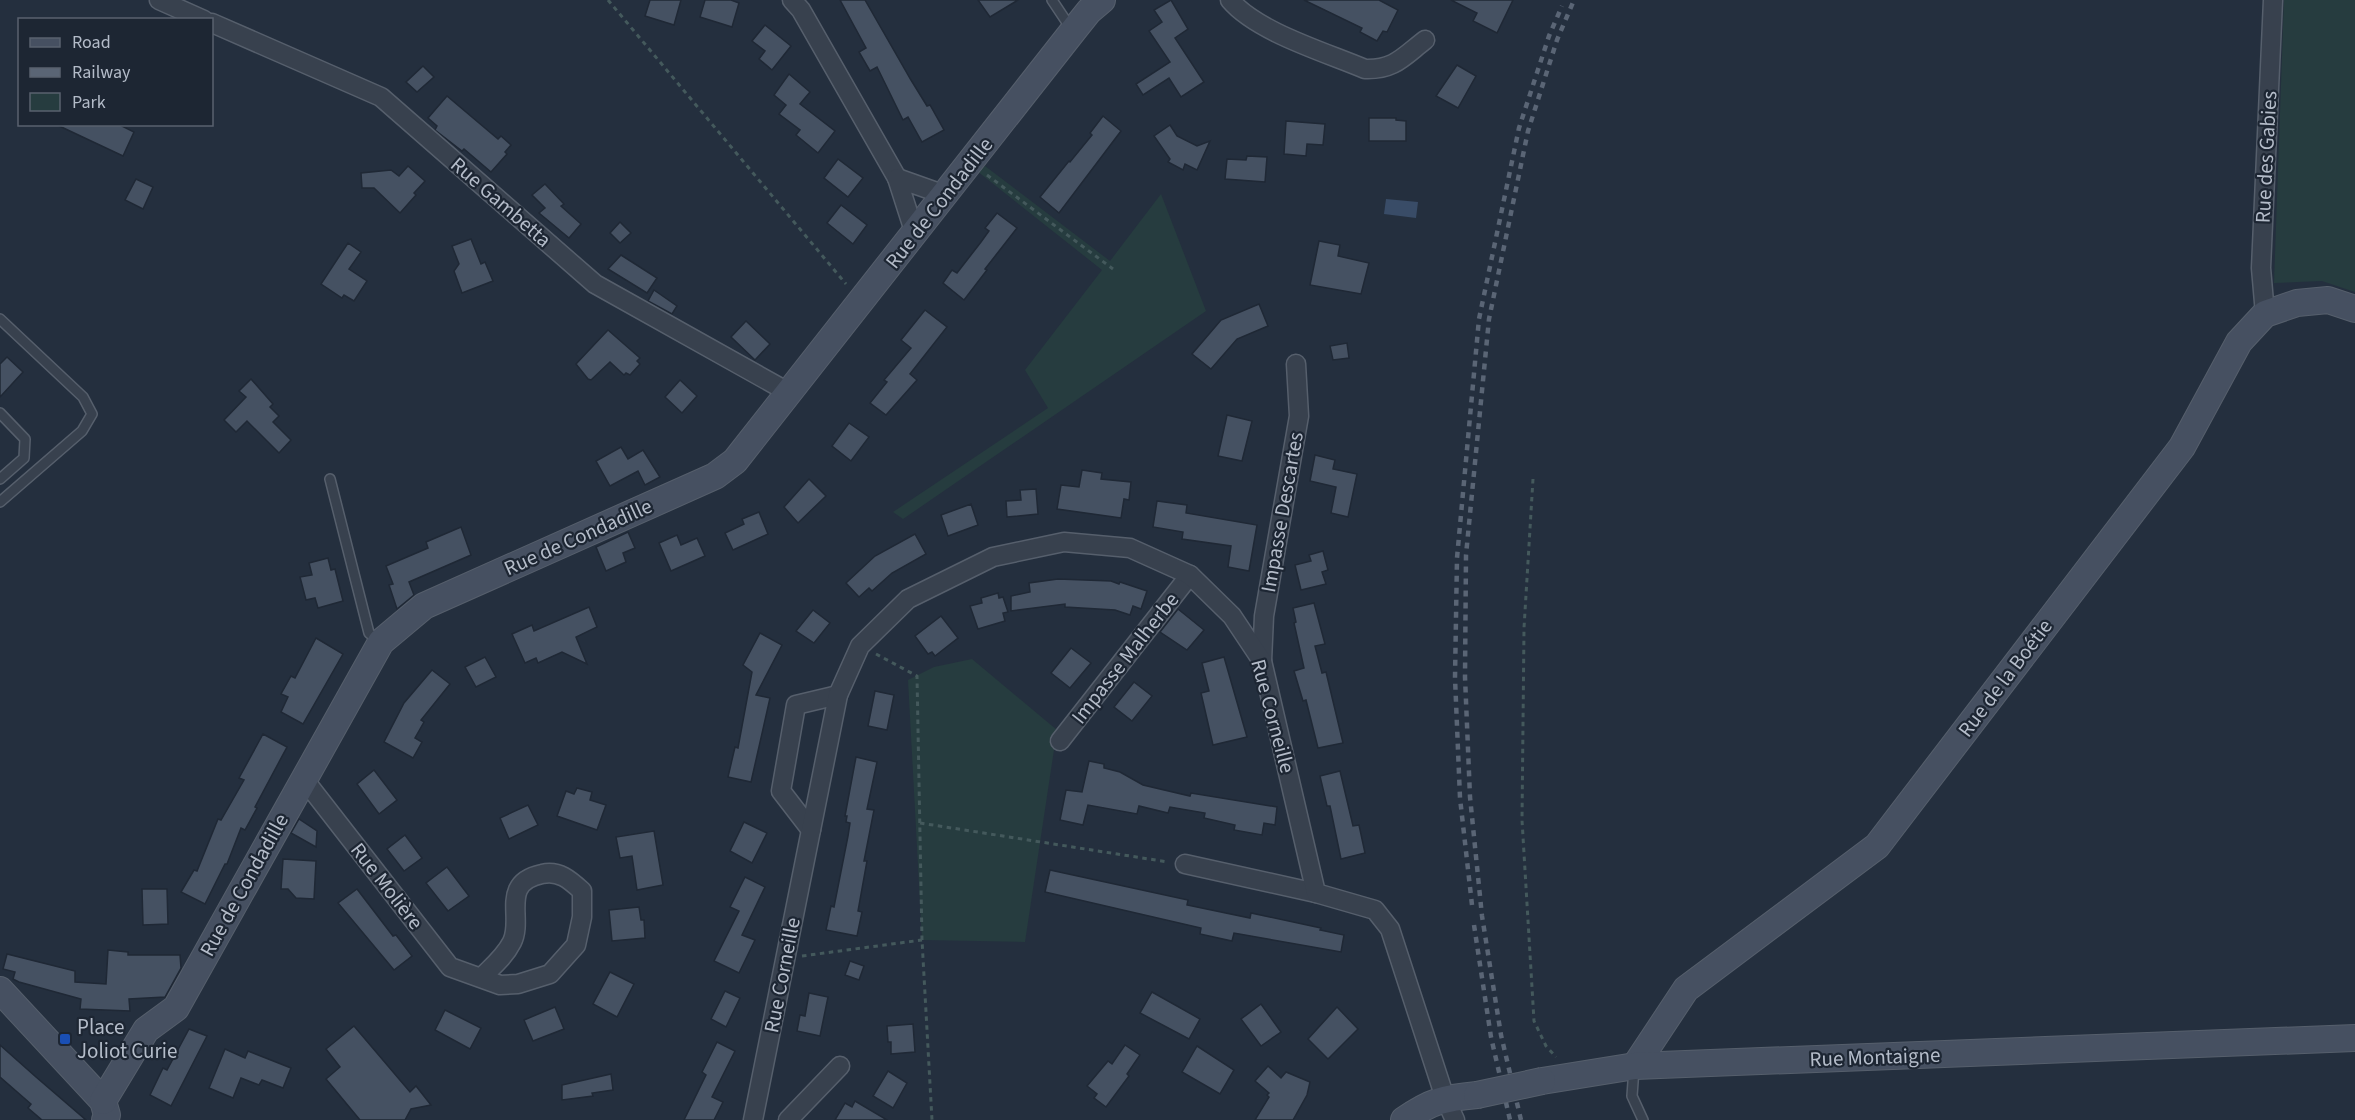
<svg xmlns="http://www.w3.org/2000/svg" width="2355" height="1120" viewBox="0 0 2355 1120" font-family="'Source Sans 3',sans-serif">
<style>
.green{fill:#263c3f}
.water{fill:#394c67}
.building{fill:#455162;stroke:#1f2835;stroke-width:1.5}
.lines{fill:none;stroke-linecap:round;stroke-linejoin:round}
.lane-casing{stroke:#565f6c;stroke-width:12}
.street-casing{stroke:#565f6c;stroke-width:21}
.secondary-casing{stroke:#565f6c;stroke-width:28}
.path{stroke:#44595c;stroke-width:3;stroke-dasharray:4.5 4.5;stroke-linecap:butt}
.lane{stroke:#38414e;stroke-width:9}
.street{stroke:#38414e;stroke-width:18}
.secondary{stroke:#465061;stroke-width:26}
.rail{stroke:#5a6575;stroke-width:4.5;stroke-dasharray:6 6;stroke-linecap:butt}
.secondary-bridge-casing{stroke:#565f6c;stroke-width:28;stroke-linecap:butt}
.secondary-bridge{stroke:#465061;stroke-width:26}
.transit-dot{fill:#1a4fb4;stroke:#1d2633;stroke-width:2}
.labels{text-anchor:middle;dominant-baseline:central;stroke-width:4.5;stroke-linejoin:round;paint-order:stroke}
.street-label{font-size:21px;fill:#b4bcc9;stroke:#1d2633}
.poi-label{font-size:21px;fill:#b4bcc9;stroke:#1d2633;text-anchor:start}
</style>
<rect width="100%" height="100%" fill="#242f3e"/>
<g class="green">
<path d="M2284 0H2355V292L2322 281 2274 283Z"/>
<path d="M985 166 1110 261 1161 194 1206 311 903 519 893 512 1048 408 1025 370 1102 270 977 171Z"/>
<path d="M972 659 1057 730 1025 942 922 940 908 680 934 667Z"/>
</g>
<path class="water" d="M1386 199 1418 202 1416 218 1384 214Z"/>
<g class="building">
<path d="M650 0H681L674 25 645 16Z"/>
<path d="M705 0H731L739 3 732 27 700 17Z"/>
<path d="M840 0H865L911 80 927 106 930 105 944 130 922 142 908 117 903 120 877 67 870 71 859 52 866 48Z"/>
<path d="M978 0H1018L990 17Z"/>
<path d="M1171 0 1188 29 1175 38 1204 82 1181 97 1169 78 1143 95 1136 84 1170 62 1149 31 1162 22 1154 10Z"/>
<path d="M1304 0H1379L1398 10 1387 32 1383 31 1377 41 1360 32 1362 28Z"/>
<path d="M1451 0H1513L1497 33 1473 21 1477 13Z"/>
<path d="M765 25 791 46 772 70 759 59 765 51 752 41Z"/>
<path d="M1457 65 1476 76 1458 108 1436 96Z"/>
<path d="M423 66 434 77 417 92 406 82Z"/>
<path d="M789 74 810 92 800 104 835 131 818 153 796 135 800 130 779 114 786 105 774 95Z"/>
<path d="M447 96 498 139 501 136 511 145 505 152 507 154 491 172 464 149 462 151 435 130 437 126 428 118Z"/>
<path d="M1103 116 1121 131 1059 213 1040 197 1069 161 1070 162 1092 135 1090 133Z"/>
<path d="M1369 118H1396V120L1406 121V141H1369Z"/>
<path d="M1286 121 1325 124 1323 145 1307 144 1306 156 1284 154Z"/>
<path d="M55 124H118L134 132 123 156Z"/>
<path d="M1170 125 1177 136 1197 146 1210 141 1197 170 1185 164 1183 170 1168 162 1170 159 1154 136Z"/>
<path d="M1247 156 1267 157 1265 182 1225 179 1227 159 1246 160Z"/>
<path d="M838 159 863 178 848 197 824 178Z"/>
<path d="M408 166 425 181 414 193 416 195 400 213 374 188H362L361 173 391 170 399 176Z"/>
<path d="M136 179 153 187 143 209 125 200Z"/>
<path d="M545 184 564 204 561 206 581 224 569 238 539 213 545 208 532 195Z"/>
<path d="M841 205 867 225 853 244 827 223Z"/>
<path d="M997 213 1017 228 985 269 987 270 964 300 943 283 952 270 957 273 981 242 989 231 985 228Z"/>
<path d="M620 222 631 233 620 243 610 233Z"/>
<path d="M471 239 481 264 485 262 493 281 462 293 454 271 459 264 452 246Z"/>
<path d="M1319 241 1340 245 1338 256 1369 263 1361 294 1310 285Z"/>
<path d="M348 243 361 252 349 269 367 281 354 301 344 295 342 298 321 284Z"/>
<path d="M621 255 657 278 647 293 608 269Z"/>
<path d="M654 290 677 306 672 314 648 301Z"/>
<path d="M1259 304 1268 326 1237 339 1211 369 1192 354 1221 320Z"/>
<path d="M925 310 947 327 910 374 917 380 886 415 870 403 887 382 884 380 911 348 901 340Z"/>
<path d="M746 321 770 344 755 360 731 337Z"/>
<path d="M608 330 640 358 637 361 640 364 630 375 626 373 624 375 610 362 591 380 588 379 576 364Z"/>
<path d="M1347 343 1349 358 1333 360 1330 346Z"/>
<path d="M7 357 23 372 0 397V364Z"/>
<path d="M251 379 273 404 270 407 279 416 273 422 291 440 279 453 247 421 236 432 224 420 246 397 239 391Z"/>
<path d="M680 380 697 396 682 413 665 397Z"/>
<path d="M1227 415 1252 421 1242 461 1218 456Z"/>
<path d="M849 423 869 437 851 461 832 446Z"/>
<path d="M621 447 628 459 643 450 660 477 645 485 638 471 610 486 596 461Z"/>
<path d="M1315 455 1335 460 1333 469 1357 474 1348 517 1331 513 1336 487 1310 481Z"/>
<path d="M1082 470 1102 473 1101 479 1131 482 1129 500 1124 499 1121 518 1057 509 1061 485 1079 487Z"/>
<path d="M809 479 826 496 798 523 784 507Z"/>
<path d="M1036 489 1038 514 1007 517 1006 501 1021 500 1020 490Z"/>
<path d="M1157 501 1187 505 1186 513 1257 525 1249 571 1228 567 1231 546 1182 539 1183 532 1153 527Z"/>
<path d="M971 504 978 525 948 536 941 515Z"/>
<path d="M759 512 768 534 733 550 725 533 744 524 742 519Z"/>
<path d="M461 527 471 555 409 582 414 595 397 609 389 585 393 584 386 566 428 548 426 542Z"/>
<path d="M628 532 635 548 623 553 626 562 606 571 596 547Z"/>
<path d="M915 534 926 554 892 573 872 591 869 588 859 597 846 583 875 556Z"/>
<path d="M677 535 681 545 697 538 705 556 671 571 659 543Z"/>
<path d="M1323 551 1328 570 1322 572 1326 584 1301 590 1295 565 1311 561 1309 555Z"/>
<path d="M328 558 331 570 335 569 343 601 318 608 315 598 306 600 300 577 312 575 309 563Z"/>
<path d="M1058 579 1111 581 1119 584 1120 582 1147 591 1141 609 1133 606 1130 615 1115 610 1065 607V604L1011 611V596L1030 592 1029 583Z"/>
<path d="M998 593 999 598 1003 597 1008 612 1003 613 1005 621 978 629 970 606 982 603 981 598Z"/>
<path d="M1314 603 1325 644 1315 646 1322 673 1326 672 1343 743 1318 748 1306 700 1303 701 1294 671 1304 668 1294 623 1296 622 1293 608Z"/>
<path d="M589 607 597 627 576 637 587 664 562 652 538 663 536 658 525 663 512 634 532 625 534 631Z"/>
<path d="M1178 609 1204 630 1187 650 1160 632Z"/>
<path d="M813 610 830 623 814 643 796 631Z"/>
<path d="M941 616 958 638 935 656 932 652 928 654 915 636Z"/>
<path d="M760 633 782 645 756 695 770 698 751 782 728 777 735 747 738 748 752 672 743 665Z"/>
<path d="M316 638 343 654 303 724 281 712 288 697 281 694 291 676 295 678Z"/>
<path d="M1071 648 1091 663 1070 688 1051 673Z"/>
<path d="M485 657 496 677 476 687 465 667Z"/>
<path d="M1224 657 1247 737 1213 745 1201 693 1209 691 1202 663Z"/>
<path d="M432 670 450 684 421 720 424 722 415 738 422 742 413 758 384 742 404 703Z"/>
<path d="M1134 682 1152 696 1132 721 1114 707Z"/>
<path d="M875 691 894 695 887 730 868 726Z"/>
<path d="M263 734 287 747 255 807 257 808 245 830 241 828 227 864H225L205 904 181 892 194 870 197 871 218 819 221 820 244 780 239 778Z"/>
<path d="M856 757 877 762 867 809 874 810 864 861H867L858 911 862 912 857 936 826 930 831 906 834 907 848 836 850 823 846 822 847 816H845Z"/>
<path d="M1089 761 1104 764V768L1120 772 1143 785 1190 796 1191 793 1277 807 1275 825 1264 823 1262 835 1234 830 1235 825 1204 818 1205 813 1170 807 1168 813 1139 806 1137 814 1088 805 1083 825 1060 820 1066 790 1082 792Z"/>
<path d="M374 770 397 800 379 814 357 784Z"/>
<path d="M1340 771 1353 826 1359 825 1365 853 1341 859 1330 806H1327L1320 776Z"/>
<path d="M577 788 592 792 590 800 606 805 597 830 557 816 566 791 574 794Z"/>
<path d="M528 805 538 825 509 839 500 818Z"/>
<path d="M299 819 317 831 316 847 291 833Z"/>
<path d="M744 822 767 833 752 863 730 851Z"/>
<path d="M654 831 663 885 637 890 632 856 620 858 616 837Z"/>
<path d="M405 835 422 858 404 871 387 849Z"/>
<path d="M283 859 316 861 314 899 296 898 288 889H281Z"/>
<path d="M447 867 469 896 448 911 426 883Z"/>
<path d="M1050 870 1188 900 1187 905 1250 918 1251 913 1321 928 1320 930 1344 935 1341 952 1234 933 1232 941 1200 934 1201 928 1045 892Z"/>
<path d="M745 877 765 887 742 935 755 940 739 973 714 961 739 911 730 907Z"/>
<path d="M142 889H167L168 924 143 925Z"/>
<path d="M357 889 393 936 396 935 412 956 394 970 338 903Z"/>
<path d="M639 907 641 920H644L645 938 612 941 609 910Z"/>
<path d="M108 950 128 952V955H180L181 968 165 997 129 999 130 1011 80 1009 81 999 19 982 13 979 15 972 3 969 7 954 75 971V982L106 984Z"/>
<path d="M850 961 864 966 859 980 845 975Z"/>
<path d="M610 972 634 984 617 1017 593 1004Z"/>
<path d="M725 991 740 998 726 1027 711 1019Z"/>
<path d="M1152 992 1200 1019 1189 1039 1140 1013Z"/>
<path d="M809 993 828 997 820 1036 797 1031 800 1015 805 1016Z"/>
<path d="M1261 1004 1281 1032 1261 1046 1241 1019Z"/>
<path d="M555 1007 564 1029 533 1041 524 1020Z"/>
<path d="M1337 1007 1358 1029 1328 1059 1308 1039Z"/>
<path d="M445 1010 481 1028 470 1049 435 1030Z"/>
<path d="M913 1024 915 1052 891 1054V1042H888L887 1026Z"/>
<path d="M354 1026 410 1092 416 1086 431 1105 411 1109 405 1120H360L326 1079 340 1067 326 1049Z"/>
<path d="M189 1029 207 1036 171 1106 150 1095 163 1068 167 1070Z"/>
<path d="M717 1042 735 1051 712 1097 723 1102 714 1120H684L706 1075 702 1072Z"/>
<path d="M0 1045 36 1077 86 1120H42L28 1108 31 1104 0 1077Z"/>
<path d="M1125 1045 1140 1055 1127 1074 1129 1076 1106 1107 1094 1098 1097 1094 1087 1086 1108 1061 1112 1064Z"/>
<path d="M1197 1046 1234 1070 1220 1094 1182 1072Z"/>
<path d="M225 1049 245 1058 248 1051 291 1068 283 1088 262 1080 259 1085 241 1078 233 1098 209 1088Z"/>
<path d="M1268 1066 1281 1078 1286 1072 1310 1082 1307 1095 1293 1120H1255L1269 1097 1267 1095 1269 1093 1255 1081Z"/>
<path d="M888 1071 907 1083 893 1108 873 1096Z"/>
<path d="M611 1074 613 1090 592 1093 593 1096 562 1100V1085Z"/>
<path d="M855 1101 887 1120H835L845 1103 852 1107Z"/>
</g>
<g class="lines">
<g class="lane-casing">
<g id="lane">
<path d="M1052 0 1072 30"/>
<path d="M0 319 83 397 92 414 82 431 0 502"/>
<path d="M0 413 25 439 24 458 0 479"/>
<path d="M330 479 369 633 379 641"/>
<path d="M1634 1068 1632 1096 1643 1120"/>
</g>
</g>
<g class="street-casing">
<g id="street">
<path d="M159 0 204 20"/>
<path d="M792 0 801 10 897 178"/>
<path d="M1230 0C1257 32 1325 52 1365 69 1394 70 1403 57 1425 40"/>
<path d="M212 23 381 97 595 284 788 392"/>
<path d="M915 234 897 178 945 195"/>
<path d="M2265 314 2261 268 2273 0"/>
<path d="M1262 661 1264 616 1299 416 1296 364"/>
<path d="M1060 741 1190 575"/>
<path d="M303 778 450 967 500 985 518 984 550 974 576 945 582 917V891C570 880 559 870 542 874 499 883 524 918 512 942 505 956 493 966 482 977"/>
<path d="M811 830 781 791 796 705 838 695"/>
<path d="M1185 864 1316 893"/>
<path d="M753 1120 838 695 860 646 908 599 993 557 1064 542 1130 548 1190 575 1232 616 1262 661 1316 893 1375 910 1390 929 1445 1098 1455 1120"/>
<path d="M788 1120 840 1066"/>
</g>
</g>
<g class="secondary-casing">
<g id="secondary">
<path d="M0 990 103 1101 107 1115 105 1120"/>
<path d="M1635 1066 1686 989 1877 846 2182 447 2239 342 2265 314 2297 303 2328 300 2355 309"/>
<path d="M1542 1081 1635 1066 2355 1038"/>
<path d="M103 1101 146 1030 176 1008 381 642 424 606 715 476 735 461 1073 31 1089 11 1102 0"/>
<path d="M1404 1120C1431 1101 1444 1098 1477 1095"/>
</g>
</g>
<g class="path">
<path d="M608 0 846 284"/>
<path d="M987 175 1113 269"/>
<path d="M1533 479 1524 628 1522 820 1534 1021 1546 1046 1556 1057"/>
<path d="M876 654 917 676 922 940 932 1120"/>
<path d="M920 823 1168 862"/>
<path d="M802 956 922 940"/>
</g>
<use href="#lane" class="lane"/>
<use href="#street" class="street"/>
<use href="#secondary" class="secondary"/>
<g class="rail">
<path d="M1472 905 1460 798 1455 678 1457 558 1479 319 1519 128 1549 36 1562 6"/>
<path d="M1474 925 1491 1037 1510 1120"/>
<path d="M1521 1120 1501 1035 1482 916 1470 797 1465 677 1466 555 1489 319 1528 131 1557 40 1574 0"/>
</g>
<g class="secondary-bridge-casing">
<path id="secondary-bridge" d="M1477 1095 1542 1081"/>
</g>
<use href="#secondary-bridge" class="secondary-bridge"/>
</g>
<rect class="transit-dot" x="59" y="1033" width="12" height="12" rx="3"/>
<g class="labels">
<g class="street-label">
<text transform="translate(2266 157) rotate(-87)">Rue des Gabies</text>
<text transform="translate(501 202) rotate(41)">Rue Gambetta</text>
<text transform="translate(939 203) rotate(-52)">Rue de Condadille</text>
<text transform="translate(1282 512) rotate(-80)">Impasse Descartes</text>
<text transform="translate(578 537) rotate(-24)">Rue de Condadille</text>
<text transform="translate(1125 658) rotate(-52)">Impasse Malherbe</text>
<text transform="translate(2005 678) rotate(-53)">Rue de la Boétie</text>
<text transform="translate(1273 716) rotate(75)">Rue Corneille</text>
<text transform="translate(244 885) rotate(-61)">Rue de Condadille</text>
<text transform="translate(387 886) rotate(52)">Rue Molière</text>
<text transform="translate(782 975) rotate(-79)">Rue Corneille</text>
<text transform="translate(1875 1057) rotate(-2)">Rue Montaigne</text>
</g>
<g class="poi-label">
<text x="77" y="1027">Place<tspan x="77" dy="24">Joliot Curie</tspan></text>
</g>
</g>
<rect x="18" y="18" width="195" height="108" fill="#1d2633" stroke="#59626f" stroke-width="1.5"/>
<rect x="30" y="38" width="30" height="9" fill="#465061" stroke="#59626f" stroke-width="1.5"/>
<text x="72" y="48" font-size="18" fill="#b4bcc9">Road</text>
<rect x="30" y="68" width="30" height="9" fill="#5a6575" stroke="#59626f" stroke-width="1.5"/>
<text x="72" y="78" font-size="18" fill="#b4bcc9">Railway</text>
<rect x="30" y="93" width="30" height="18" fill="#263c3f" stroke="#59626f" stroke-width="1.5"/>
<text x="72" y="108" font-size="18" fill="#b4bcc9">Park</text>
</svg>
